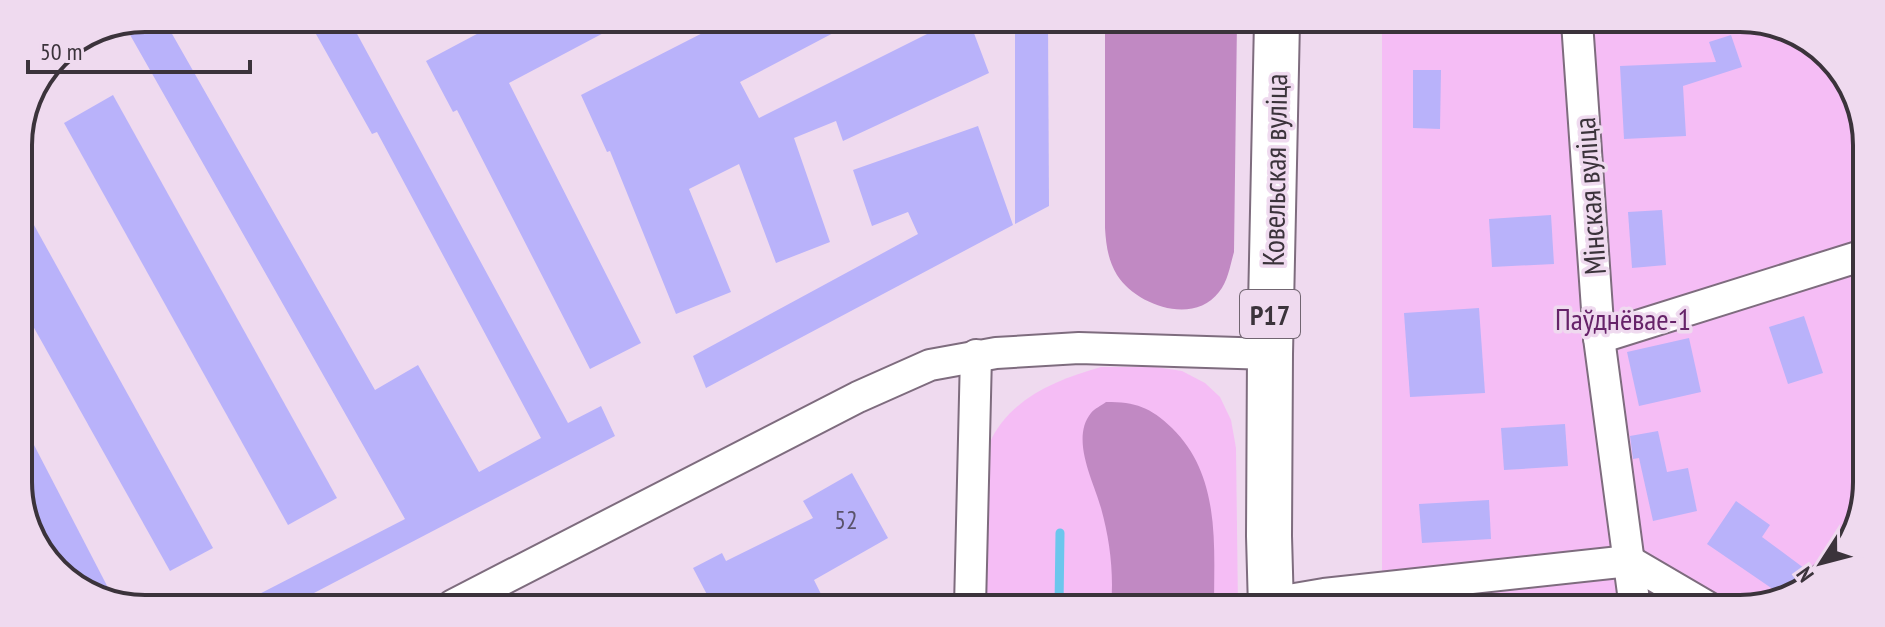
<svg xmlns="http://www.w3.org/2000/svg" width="1885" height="627" viewBox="0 0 1885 627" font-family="'PT Sans Narrow',sans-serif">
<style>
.green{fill:#f5bdf5}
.forest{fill:#c189c3}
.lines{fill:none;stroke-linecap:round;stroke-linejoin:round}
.stream{stroke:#6cc6ed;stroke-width:9}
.building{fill:#b9b2fa}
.minor-casing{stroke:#7e6c7e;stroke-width:34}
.highway-casing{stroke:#7e6c7e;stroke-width:48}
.minor{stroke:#fff;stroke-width:30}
.highway{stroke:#fff;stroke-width:44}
.labels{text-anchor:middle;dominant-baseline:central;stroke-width:7;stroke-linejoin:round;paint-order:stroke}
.number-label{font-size:26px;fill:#5a536b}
.shield{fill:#efdaef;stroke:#716571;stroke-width:2}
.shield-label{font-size:28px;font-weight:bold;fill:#3b333b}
.street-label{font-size:30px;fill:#3b333b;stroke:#efdaef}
.park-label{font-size:30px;fill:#662369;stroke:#efdaef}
.rim{fill:none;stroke:#3b333b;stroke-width:4}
</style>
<rect width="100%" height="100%" fill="#efdaef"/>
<g class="green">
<path d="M1382 21 1774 22 1835 61 1865 120 1863 516 1818 583 1748 609 1382 608Z"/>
<path d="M1101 367H1156L1182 371 1205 383 1220 397 1231 420 1236 448 1238 607H979L989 444C1009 399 1055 380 1101 367Z"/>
</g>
<g class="forest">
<path d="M1105 21H1237L1234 252C1230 266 1228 281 1219 292 1193 326 1136 305 1117 275 1108 260 1106 245 1105 228Z"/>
<path d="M1106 402C1136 402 1150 407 1172 428 1221 476 1214 545 1214 607H1111C1114 574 1110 540 1101 508 1094 482 1070 439 1091 413 1094 409 1102 405 1106 402Z"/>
</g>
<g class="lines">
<path class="stream" d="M1059 607 1060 533"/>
</g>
<g class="building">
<path d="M145 18H163L375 390 418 365 479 472 541 438 377 132 372 134 307 18 349 19 568 423 601 406 615 436 291 605H238L405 519 125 26Z"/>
<path d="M505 19H630L509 83 641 343 590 369 457 110 453 112 426 61Z"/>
<path d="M728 20H858L740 82 759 118 955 20H969L989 73 843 141 836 121 794 138 830 242 776 263 739 164 689 189 731 292 676 314 610 151 607 152 581 95Z"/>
<path d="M1015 20H1048L1049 206 1015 224Z"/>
<path d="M1731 35 1742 67 1683 86 1686 136 1624 139 1620 66 1716 62 1709 42Z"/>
<path d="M1413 70H1441L1440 129 1413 128Z"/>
<path d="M113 95 337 498 288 525 64 123Z"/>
<path d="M978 126 1013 225 706 388 693 356 918 234 908 212 872 226 853 170Z"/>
<path d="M19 198 213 548 170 571 19 301Z"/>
<path d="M1662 210 1666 265 1632 268 1628 212Z"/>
<path d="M1551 215 1554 264 1492 267 1489 219Z"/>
<path d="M1479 308 1485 393 1410 397 1404 313Z"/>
<path d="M1804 316 1823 373 1788 384 1769 327Z"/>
<path d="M1689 338 1701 392 1639 406 1627 352Z"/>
<path d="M20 418 117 605H111L50 566 21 508Z"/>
<path d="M1565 424 1568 466 1504 470 1501 428Z"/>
<path d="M1658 431 1667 472 1688 468 1697 511 1653 521 1639 458 1633 459 1630 436Z"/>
<path d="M852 473 888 538 814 580 821 594 797 606H713L693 568 722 553 726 561 813 518 803 501Z"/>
<path d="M1489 500 1491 539 1422 543 1419 504Z"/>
<path d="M1736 501 1770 525 1762 537 1820 580 1818 583 1783 596 1707 544Z"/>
</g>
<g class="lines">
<g class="minor-casing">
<g id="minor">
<path d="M1577 22 1599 338 1635 608"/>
<path d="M1599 338 1864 255"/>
<path d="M1271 603 1324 594 1629 561 1711 609"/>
<path d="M453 605 858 397 930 365 996 353 1079 348 1270 354"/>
<path d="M970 607 976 355"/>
</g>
</g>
<g class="highway-casing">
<path id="highway" d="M1271 608 1269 536 1270 354 1277 21"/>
</g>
<use href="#minor" class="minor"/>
<use href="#highway" class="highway"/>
</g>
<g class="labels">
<g class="number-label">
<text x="846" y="519">52</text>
</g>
<rect class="shield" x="1240" y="290" width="60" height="48" rx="6"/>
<g class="shield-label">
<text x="1270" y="314">Р17</text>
</g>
<g class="street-label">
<text transform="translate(1274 170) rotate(-89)">Ковельская вуліца</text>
<text transform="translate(1589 196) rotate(-94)">Мінская вуліца</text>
</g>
<g class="park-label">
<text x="1623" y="318">Паўднёвае-1</text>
</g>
</g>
<path d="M0 0H1885V627H0ZM145 32H1740A113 113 0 0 1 1853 145V482A113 113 0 0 1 1740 595H145A113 113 0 0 1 32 482V145A113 113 0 0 1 145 32Z" fill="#efdaef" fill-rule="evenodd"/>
<path class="rim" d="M145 32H1740A113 113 0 0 1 1853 145V482A113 113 0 0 1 1740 595H145A113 113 0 0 1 32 482V145A113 113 0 0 1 145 32Z"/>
<g transform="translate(1821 563) rotate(234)" stroke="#efdaef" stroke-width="6" paint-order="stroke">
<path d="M0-6L14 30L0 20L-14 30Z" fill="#3b333b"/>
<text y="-12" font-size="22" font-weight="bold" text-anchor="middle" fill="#3b333b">N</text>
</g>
<path d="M28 60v12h222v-12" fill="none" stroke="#3b333b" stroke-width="4"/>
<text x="40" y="60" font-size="24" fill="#3b333b" stroke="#efdaef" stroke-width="6" paint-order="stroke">50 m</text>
</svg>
